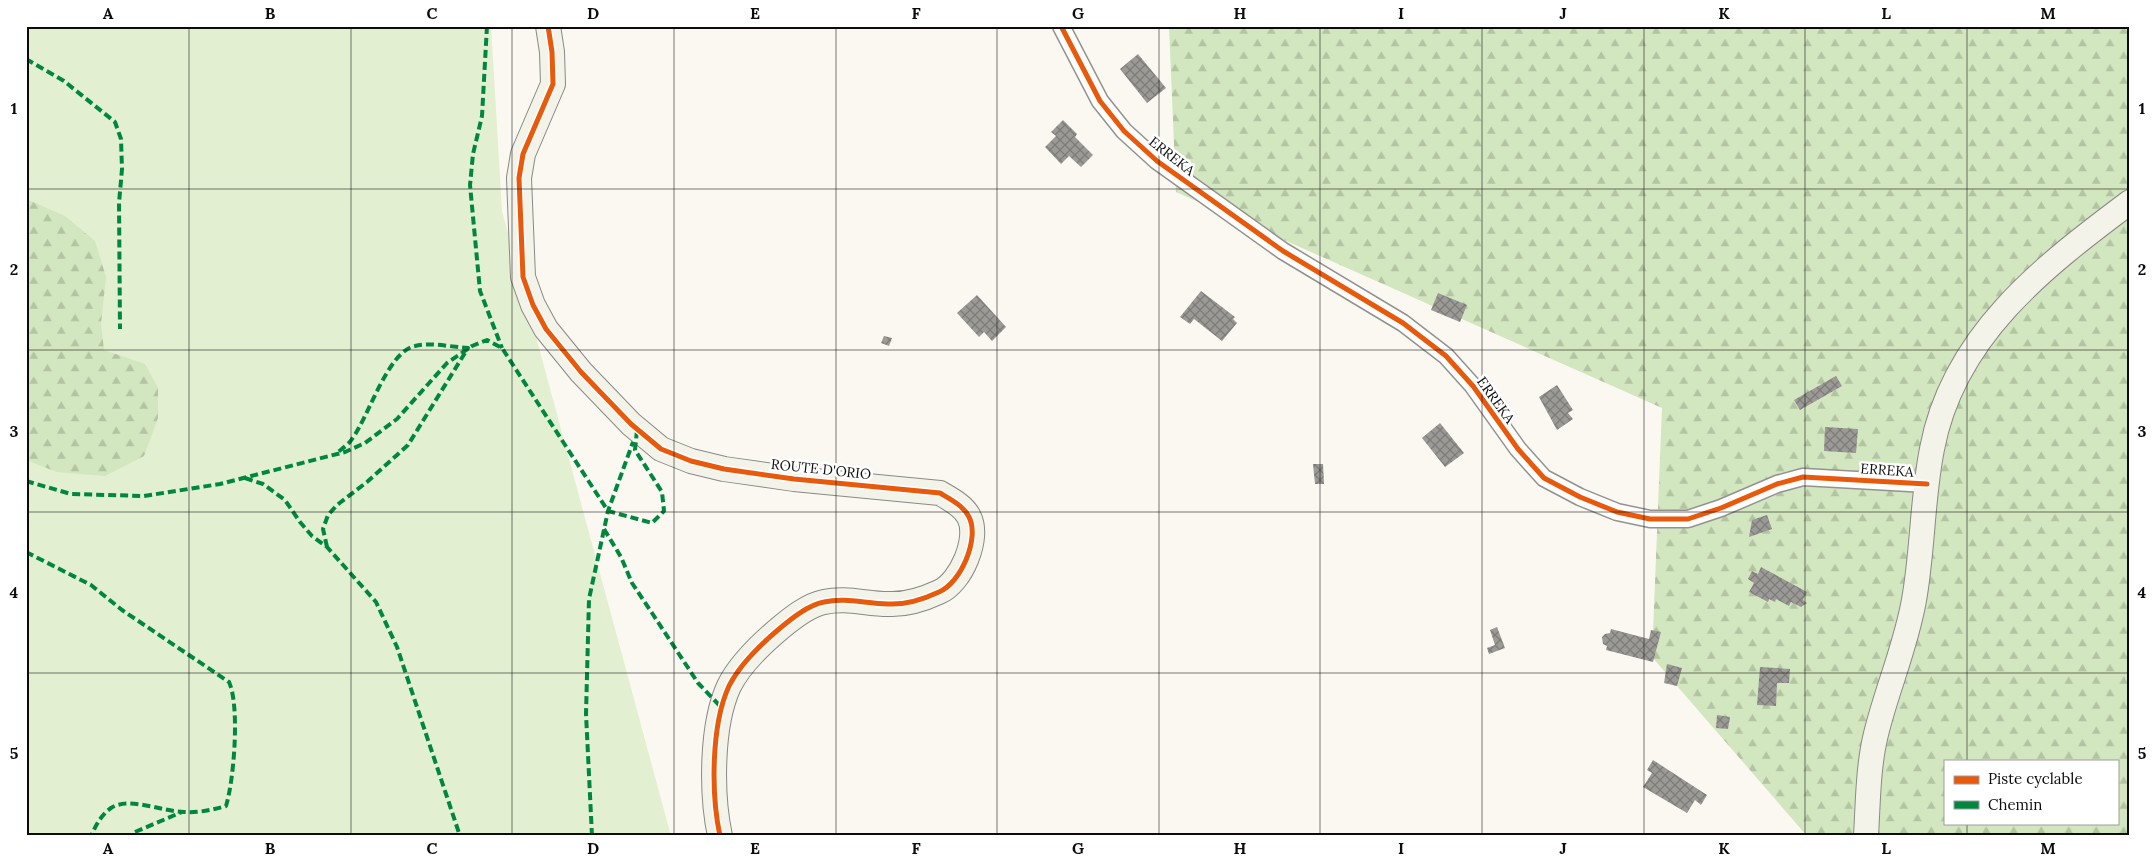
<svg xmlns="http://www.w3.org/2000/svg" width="2156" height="862" viewBox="0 0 2156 862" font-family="Lora,serif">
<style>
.grass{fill:#e2efd1}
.forest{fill:url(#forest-firs);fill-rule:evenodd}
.building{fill:url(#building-cross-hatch)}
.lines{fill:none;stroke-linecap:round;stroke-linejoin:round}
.street-casing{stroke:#93928f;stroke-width:19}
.secondary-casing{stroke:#8a8985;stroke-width:26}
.street{stroke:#fefefd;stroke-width:16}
.secondary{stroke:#f4f3e9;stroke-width:24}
.quiet{stroke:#00873e;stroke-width:4;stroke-dasharray:8 4;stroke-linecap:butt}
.cycleway-casing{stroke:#fff;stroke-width:8}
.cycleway{stroke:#e8590c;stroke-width:5}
.grid{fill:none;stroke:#0c0c0c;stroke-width:1;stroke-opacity:0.55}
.labels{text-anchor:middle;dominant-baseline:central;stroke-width:5;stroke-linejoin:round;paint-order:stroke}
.street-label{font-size:14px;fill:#0c0c0c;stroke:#fff}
.neatline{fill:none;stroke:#0c0c0c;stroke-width:2}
.grid-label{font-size:16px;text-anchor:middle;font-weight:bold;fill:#0c0c0c}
</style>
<defs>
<pattern id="forest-firs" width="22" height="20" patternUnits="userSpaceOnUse" patternTransform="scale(1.25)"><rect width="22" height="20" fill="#d2e6bf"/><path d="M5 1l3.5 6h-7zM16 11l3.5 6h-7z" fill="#b3c4a3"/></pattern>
<pattern id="building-cross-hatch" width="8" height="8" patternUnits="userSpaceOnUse" patternTransform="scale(1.25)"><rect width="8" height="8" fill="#9c9a96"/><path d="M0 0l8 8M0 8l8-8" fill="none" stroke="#7e7c79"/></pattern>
</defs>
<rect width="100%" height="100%" fill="#faf8f0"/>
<path class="grass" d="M26 26H491L502 211 671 836H26Z"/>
<g class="forest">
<path d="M1169 26H2130V836H1807L1652 657 1662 408 1176 192ZM1945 761H2117V823H1945Z"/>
<path d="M26 199 65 216 95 241 106 277 101 324 104 350 145 364 158 388V418L144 456 105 476 57 472 26 460Z"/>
</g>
<g class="building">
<path d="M1138 54 1166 88 1147 103 1120 69Z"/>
<path d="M1063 120 1077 134 1075 137 1093 155 1081 167 1069 156 1061 164 1045 147 1056 136 1051 132Z"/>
<path d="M1201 291 1235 317 1233 319 1237 323 1222 341 1194 319 1190 324 1180 317Z"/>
<path d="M1438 293 1467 305 1460 322 1431 310Z"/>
<path d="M977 295 1006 327 992 341 984 332 979 337 957 313Z"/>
<path d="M884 336 892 338 889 346 881 343Z"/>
<path d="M1836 376 1842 386 1800 410 1794 400Z"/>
<path d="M1557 385 1573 410 1568 413 1573 419 1557 430 1539 397Z"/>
<path d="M1440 423 1464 453 1445 467 1422 438Z"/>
<path d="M1825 427 1858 429 1856 453 1824 451Z"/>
<path d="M1313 464H1323L1324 484H1315Z"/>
<path d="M1767 515 1772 529 1749 537 1752 520Z"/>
<path d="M1761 567 1807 592 1803 600 1807 603 1801 607 1791 602 1789 606 1776 599 1775 602 1769 599 1768 602 1749 592 1754 583 1748 579 1752 571 1758 574Z"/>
<path d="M1497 627 1505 648 1489 654 1487 648 1495 645 1490 630Z"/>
<path d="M1611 629 1649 639 1651 630 1661 632 1653 662 1606 650 1607 646 1603 644 1602 637 1605 634 1610 633Z"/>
<path d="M1667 664 1682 668 1677 686 1664 683Z"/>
<path d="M1760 667 1790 669 1789 683H1777L1776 706 1757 705Z"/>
<path d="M1717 715 1730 717 1728 729 1716 728Z"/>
<path d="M1653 760 1707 795 1701 805 1695 800 1687 813 1643 787 1652 773 1647 770Z"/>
</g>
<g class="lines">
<g class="street-casing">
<path id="street" d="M1061 26 1100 101 1124 131 1157 161 1283 251 1403 323 1446 356 1473 386 1518 449 1544 478 1580 497 1617 512 1650 519H1688L1721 508 1777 484 1803 477 1927 484"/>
</g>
<g class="secondary-casing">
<g id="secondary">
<path d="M548 26 552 52 553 84 523 154 519 178 523 277 533 305 546 329 581 372 631 424 661 449 691 461 724 469 794 479 940 493C950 499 964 506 969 517 980 538 961 583 939 592 924 599 905 605 888 604 866 604 846 597 824 602 808 605 791 619 779 629 760 645 740 664 729 686 711 725 711 794 720 836"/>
<path d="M1866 836C1868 803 1868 766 1876 734 1887 689 1906 646 1914 600 1923 550 1922 499 1932 449 1953 336 2043 267 2130 202"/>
</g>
</g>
<use href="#street" class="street"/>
<use href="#secondary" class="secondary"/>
<g class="quiet">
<path d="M487 26 482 116 473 154 470 185 480 291 502 348"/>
<path d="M26 59 64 81 115 122 121 139 122 169 119 203 120 329"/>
<path d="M245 478 263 484 285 500 300 522 312 536 327 547 376 602 397 647 460 836"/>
<path d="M26 481 71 494 144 496 220 484 345 452 365 443 397 419 447 363 472 346 487 340 502 348 608 511 652 523 664 511 662 492 635 450 637 430"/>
<path d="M604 529 621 557 632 583 652 613 698 683 721 707"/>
<path d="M327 547 323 529 328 515 337 505 367 482 408 445 468 348C451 347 431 342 415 346 388 351 369 416 352 439 349 444 343 448 338 452"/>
<path d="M26 552 91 585 122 610 229 682C240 706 234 780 226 806 212 810 198 813 184 812 164 812 129 796 111 808 101 815 96 825 91 836"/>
<path d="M135 832 182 812"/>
<path d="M592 836 586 714 589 599 608 511 633 442"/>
</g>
<g class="cycleway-casing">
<g id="cycleway">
<path d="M548 26 552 52 553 84 523 154 519 178 523 277 533 305 546 329 581 372 631 424 661 449 691 461 724 469 794 479 940 493C950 499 964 506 969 517 980 538 961 583 939 592 924 599 905 605 888 604 866 604 846 597 824 602 808 605 791 619 779 629 760 645 740 664 729 686 711 725 711 794 720 836"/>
<path d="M1061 26 1100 101 1124 131 1157 161 1283 251 1403 323 1446 356 1473 386 1518 449 1544 478 1580 497 1617 512 1650 519H1688L1721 508 1777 484 1803 477 1927 484"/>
</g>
</g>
<use href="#cycleway" class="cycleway"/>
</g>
<path class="grid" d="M189 26V836M351 26V836M512 26V836M674 26V836M836 26V836M997 26V836M1159 26V836M1320 26V836M1482 26V836M1644 26V836M1805 26V836M1967 26V761M26 189H2130M26 350H2130M26 512H2130M26 673H2130M1967 823V836"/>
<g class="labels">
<g class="street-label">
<text transform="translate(1172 156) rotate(38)">ERREKA</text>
<text transform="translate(1496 400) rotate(54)">ERREKA</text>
<text transform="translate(821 469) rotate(6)">ROUTE D'ORIO</text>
<text transform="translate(1887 470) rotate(4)">ERREKA</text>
</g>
</g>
<rect width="2156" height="862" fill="none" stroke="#ffffff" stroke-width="55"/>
<rect x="1944" y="760" width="175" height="65" fill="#ffffff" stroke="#9e9e9e"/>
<rect x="1954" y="776" width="25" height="8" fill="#e8590c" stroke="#9e9e9e"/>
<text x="1988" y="784" font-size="15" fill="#0c0c0c">Piste cyclable</text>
<rect x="1954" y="801" width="25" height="8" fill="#00873e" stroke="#9e9e9e"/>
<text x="1988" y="810" font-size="15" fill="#0c0c0c">Chemin</text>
<rect x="28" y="28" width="2100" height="806" class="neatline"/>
<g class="grid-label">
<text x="108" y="19">A</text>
<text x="270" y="19">B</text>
<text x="432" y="19">C</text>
<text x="593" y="19">D</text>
<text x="755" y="19">E</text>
<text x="916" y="19">F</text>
<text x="1078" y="19">G</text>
<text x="1240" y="19">H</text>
<text x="1401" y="19">I</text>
<text x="1563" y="19">J</text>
<text x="1724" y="19">K</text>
<text x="1886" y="19">L</text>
<text x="2048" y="19">M</text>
<text x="14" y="114">1</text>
<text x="2142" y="114">1</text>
<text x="14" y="275">2</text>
<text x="2142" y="275">2</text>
<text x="14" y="437">3</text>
<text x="2142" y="437">3</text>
<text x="14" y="598">4</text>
<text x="2142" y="598">4</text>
<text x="14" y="759">5</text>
<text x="2142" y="759">5</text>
<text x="108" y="854">A</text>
<text x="270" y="854">B</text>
<text x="432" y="854">C</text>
<text x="593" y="854">D</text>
<text x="755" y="854">E</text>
<text x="916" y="854">F</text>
<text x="1078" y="854">G</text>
<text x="1240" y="854">H</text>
<text x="1401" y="854">I</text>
<text x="1563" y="854">J</text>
<text x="1724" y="854">K</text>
<text x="1886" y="854">L</text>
<text x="2048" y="854">M</text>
</g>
</svg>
